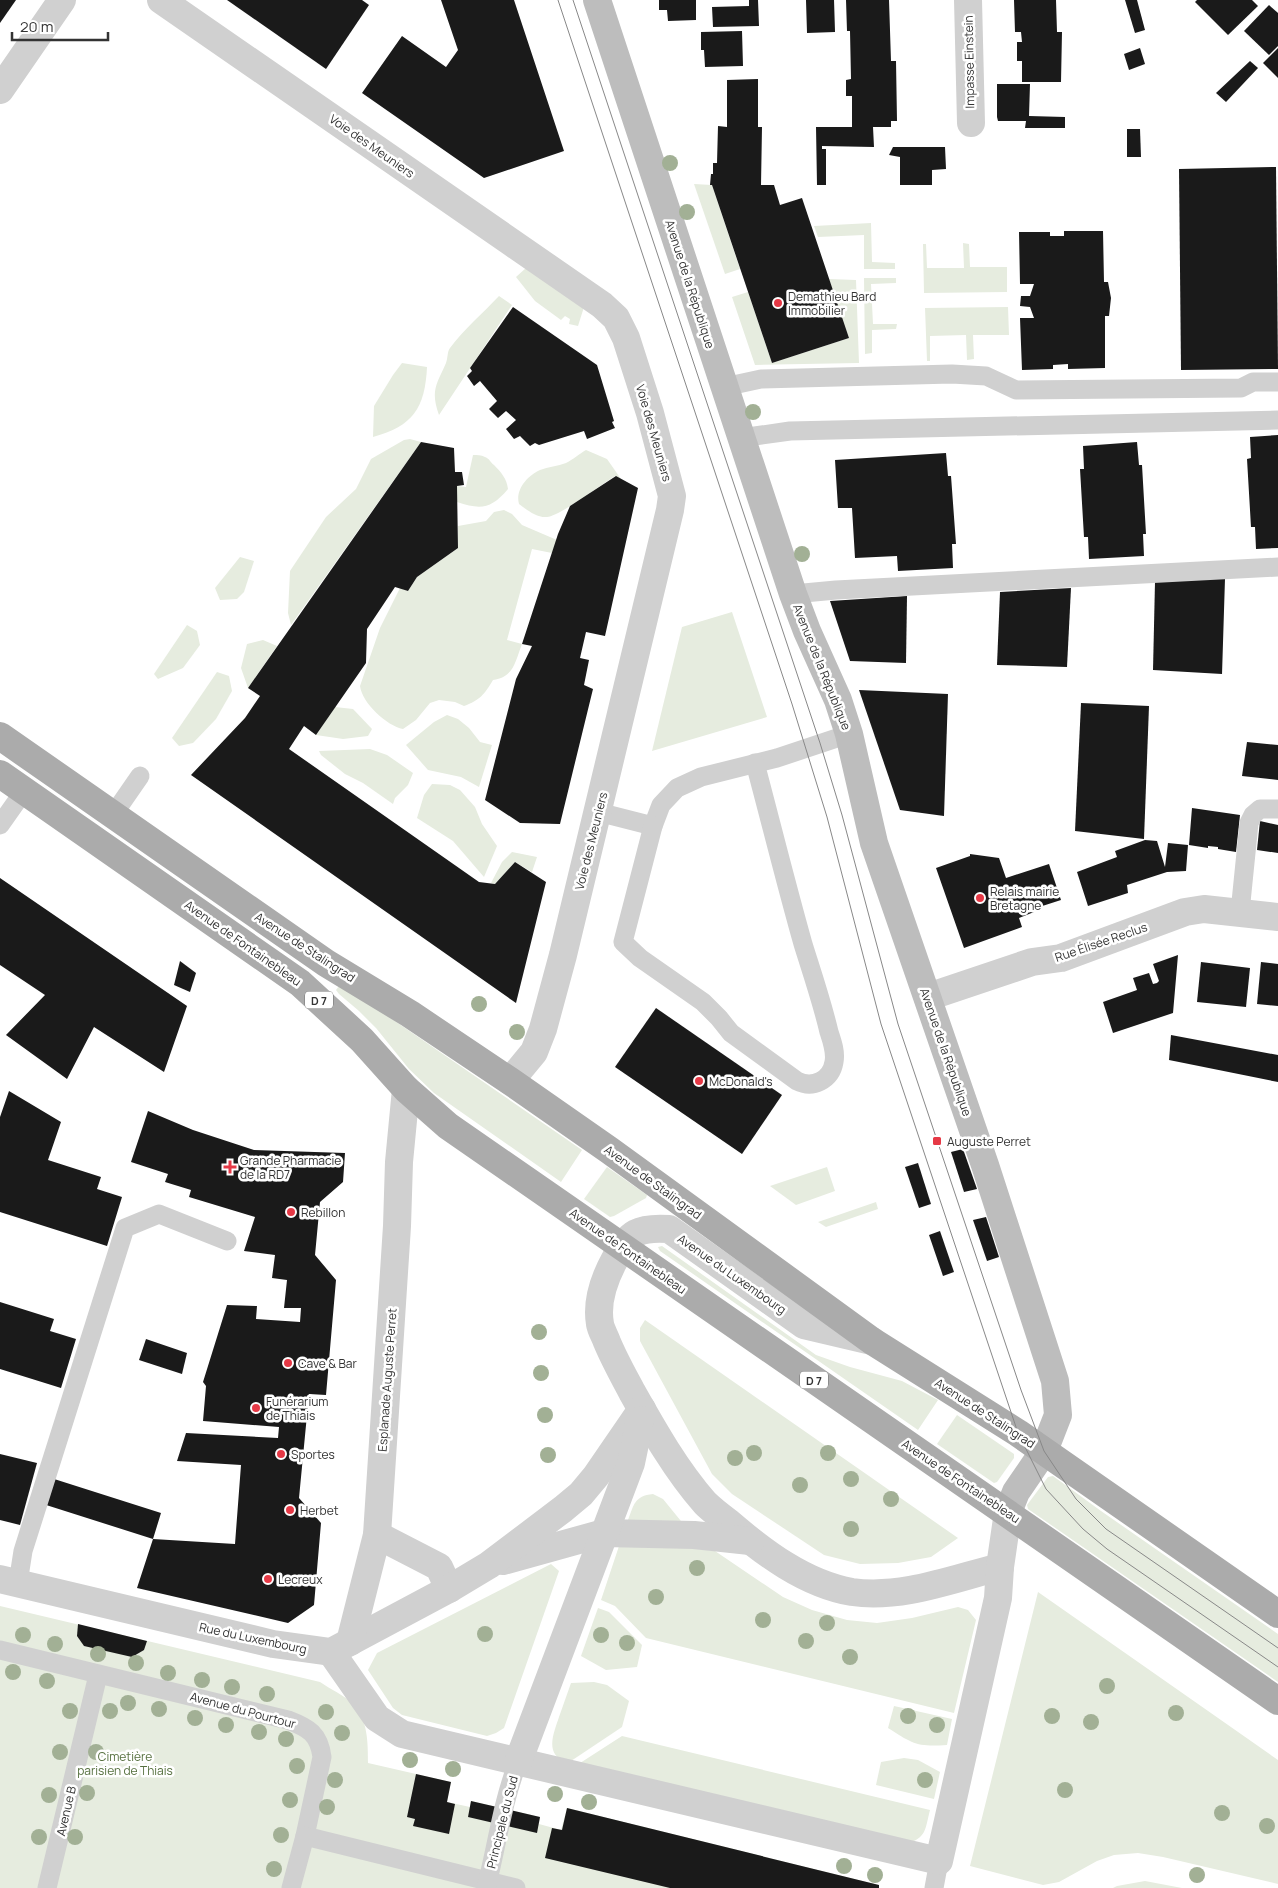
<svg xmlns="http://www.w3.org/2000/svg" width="1278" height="1888" viewBox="0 0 1278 1888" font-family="Manrope,sans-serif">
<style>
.green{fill:#e6ecdf}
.building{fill:#1a1a1a}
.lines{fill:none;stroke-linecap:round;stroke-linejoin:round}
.service{stroke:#d0d0d0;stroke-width:19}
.minor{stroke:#d0d0d0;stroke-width:28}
.secondary{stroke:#bdbdbd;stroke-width:28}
.primary{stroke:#ababab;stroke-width:28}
.tram{stroke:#888;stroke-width:1}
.tree{fill:#a2b095}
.poi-dot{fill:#e63946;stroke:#fff;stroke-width:2}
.labels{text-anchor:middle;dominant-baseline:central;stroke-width:5;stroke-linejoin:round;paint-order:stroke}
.shield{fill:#fff;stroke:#707070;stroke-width:1}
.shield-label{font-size:11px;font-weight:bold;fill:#333}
.street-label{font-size:12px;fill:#333;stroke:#fff}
.poi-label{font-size:12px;fill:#333;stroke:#fff;text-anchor:start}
.park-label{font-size:12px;fill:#56703f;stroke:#fff}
</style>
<rect width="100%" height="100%" fill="#fff"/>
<g class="green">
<path d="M694 184 712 185 740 269 725 274Z"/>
<path d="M871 223 872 262 895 263V269H864V235L818 237 814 226Z"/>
<path d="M963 243 969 244 970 267H1007V292L924 293 923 244H926L927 268H964Z"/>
<path d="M526 268 584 307 578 326 569 324 570 319 565 316 561 320 535 301 516 277Z"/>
<path d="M864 278H896V283L871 284 873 324H897L896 329 872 330V353L865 354Z"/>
<path d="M829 279 856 280 859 363 755 365 732 297 748 292 772 363 849 338Z"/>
<path d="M499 296 512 305 439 415C430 390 437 384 446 363 448 358 447 352 450 348 464 329 483 313 499 296Z"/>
<path d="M1008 307 1009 335H973L974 359 967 360 966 335 930 336V361H927L925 308Z"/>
<path d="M402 363 427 367C425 408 413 426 373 437L374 406 393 375Z"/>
<path d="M410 439 421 442 291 625 288 613 290 571 326 517 356 489 371 459 404 440Z"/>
<path d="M586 450 607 459 621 479 615 476C602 484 560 516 547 517 537 518 527 510 519 504 515 490 527 476 540 470 548 467 558 466 566 463 574 459 579 454 586 450Z"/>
<path d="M473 455C477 455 481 455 485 457 490 459 490 462 494 465 501 472 507 479 508 489 491 509 481 510 457 502V486L466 487Z"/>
<path d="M504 510 512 514 522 525 557 540 552 553 532 549 507 640 522 644C515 662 514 677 493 680 484 695 480 700 464 706L455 702 439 700 430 703 416 720 403 729C387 726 362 703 360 686L380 628 400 588 408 591 417 577 458 548V526L486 521 494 512Z"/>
<path d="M240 557 254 561 244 592 237 599 220 600 215 588Z"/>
<path d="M732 612 767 717 652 751 682 627Z"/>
<path d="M187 625 197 631 200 645 183 668 158 679 154 674Z"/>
<path d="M263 640 277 646 248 688 241 668 247 644Z"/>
<path d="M217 672 229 676 232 691 216 719 193 743 179 746 172 738Z"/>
<path d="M335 707 353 709 372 729 368 736 343 739 316 735Z"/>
<path d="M447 715 458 719 469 728 480 742 492 745 479 787 461 777 428 770 406 745 434 722Z"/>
<path d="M370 749 387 755 413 773 408 785 395 798 393 804 363 783 345 774 321 755 319 751Z"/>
<path d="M432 784 450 785 460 790 475 807 482 824 497 846 484 877 453 841 417 818 424 795Z"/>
<path d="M512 852 537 857 532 872 515 862 495 884 491 883 502 862Z"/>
<path d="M339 986 363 999 582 1150 561 1182 434 1093 409 1069 376 1028 359 1011 339 994 336 990Z"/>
<path d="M607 1167 647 1195 646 1198 614 1216 610 1217 584 1199Z"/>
<path d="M827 1167 835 1191 796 1205 770 1186Z"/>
<path d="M876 1202 878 1209 826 1227 818 1222Z"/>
<path d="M662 1246 816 1355 850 1367 902 1381 938 1400 918 1430 660 1251 658 1247Z"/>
<path d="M645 1320 958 1538 931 1557 898 1563 860 1564 824 1555 732 1494 712 1474 640 1341V1328Z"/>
<path d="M957 1415 1014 1454V1458L997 1482 994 1483 937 1444Z"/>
<path d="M1053 1476 1101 1511 1278 1634V1682L1028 1509 1027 1505 1048 1477Z"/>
<path d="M653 1494 663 1499 685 1526 628 1520C634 1505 634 1496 653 1494Z"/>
<path d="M625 1540 715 1551 783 1597 812 1610 847 1620 877 1623 912 1618 958 1607 968 1610 976 1620 954 1713 646 1638 615 1606 601 1600 619 1546Z"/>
<path d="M551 1564 559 1571 504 1728 496 1733 487 1736 402 1715 393 1708 368 1670 377 1653Z"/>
<path d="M1038 1592 1278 1760V1884L1163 1857 1138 1853 1114 1855 1097 1861 1059 1882 1043 1885 970 1866Z"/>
<path d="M0 1606 320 1682C330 1689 344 1695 353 1704 368 1719 368 1743 368 1763L451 1782 447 1802 470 1807 471 1801 540 1817 539 1824 561 1830 567 1808 879 1885V1888H0Z"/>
<path d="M598 1608 609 1612 642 1645 637 1667 606 1670 581 1656Z"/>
<path d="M594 1682 607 1685 629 1701 622 1727 568 1763C544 1755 553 1735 559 1717 563 1706 567 1694 571 1683Z"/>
<path d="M894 1706 952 1719 947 1745C917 1747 913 1744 888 1728Z"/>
<path d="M622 1736 930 1810C925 1829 927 1838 906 1844L577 1765Z"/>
<path d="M904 1758 918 1760 940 1772 934 1799 876 1785 881 1762Z"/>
<path d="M1145 1881 1182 1888H1113L1117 1886Z"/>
</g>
<g class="building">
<path d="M0 0H16L0 23Z"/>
<path d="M227 0H362L369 5 326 69Z"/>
<path d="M441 0H514L564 151 484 178 362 93 402 36 446 67 458 50Z"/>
<path d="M659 0H696V20L668 21 667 10H659Z"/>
<path d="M749 0H758L759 26 713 27 712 7 749 6Z"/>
<path d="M806 0H834L835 32 807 33Z"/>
<path d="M846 0H889L891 61H896L897 121H891V127H873L874 147 822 146V149H826V185H817L816 127H852V96H846V80L851 79 850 31H847Z"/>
<path d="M1014 0H1056L1057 32H1062L1061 82H1022V61H1017V42H1022L1021 32H1015Z"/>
<path d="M1125 0H1137L1145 30 1135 33Z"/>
<path d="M1197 0H1252L1258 6 1228 35 1195 2Z"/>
<path d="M1269 5 1278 13V46L1269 55 1244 31Z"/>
<path d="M742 31 743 66 705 67 704 50H701V32Z"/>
<path d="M1140 48 1145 64 1129 70 1124 54Z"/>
<path d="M1278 48V78L1263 63Z"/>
<path d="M1250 61 1258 68 1226 102 1216 93Z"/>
<path d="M758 79V127H762L761 185H774L780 205 802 198 849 338 772 363 712 185H710L711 174H713V163H717L718 126 727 127V80Z"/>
<path d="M997 84H1030L1029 116 1065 117V128H1025L1026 121H998L997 117Z"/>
<path d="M1127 129H1140L1141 157H1127Z"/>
<path d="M893 147H945L946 169 932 170V185H900V157L889 155Z"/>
<path d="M1276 167 1278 369 1181 370 1179 169Z"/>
<path d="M1064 231H1103L1104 282H1108L1111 298 1109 316H1105V368L1068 369V364L1053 365V369L1022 370 1020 318H1034L1030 307 1020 306 1021 296H1030L1034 284H1020L1019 232H1050V236H1064Z"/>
<path d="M513 307 597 365 614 421 612 422 615 428 587 439 584 431 539 445 535 443 530 446 520 436 514 439 506 429 516 420 506 411 498 418 489 409 497 401 480 381 474 386 467 376 472 371 470 368Z"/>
<path d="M1278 435V548L1256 549 1255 527H1251L1247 459 1251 458 1250 437Z"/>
<path d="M421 442 454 448 455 472H462L464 485 457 486 458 548 417 577 408 591 395 587 367 629 366 663 316 735 304 726 289 749 479 882 495 884 515 862 546 882 516 1003 191 775 245 718 260 696 248 688Z"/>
<path d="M1137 442 1139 465H1142L1146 534H1143L1144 556 1089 559 1088 537H1084L1080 469H1084L1083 446Z"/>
<path d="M946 453 948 476H951L956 544H952L953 568 898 571 897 556 855 558 852 508H838L835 460Z"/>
<path d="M616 476 638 488 605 636 586 632 580 658 589 660 584 685 593 689 560 824 520 823 485 800 516 679 532 646 522 644 558 534 570 506Z"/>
<path d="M1225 578 1222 674 1153 670 1155 582Z"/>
<path d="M1071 588 1067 667 997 665 1000 592Z"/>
<path d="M907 596 906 663 850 661 830 601Z"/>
<path d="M859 690 948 694 944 816 900 810Z"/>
<path d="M1081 703 1149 706 1144 839 1075 831Z"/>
<path d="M1247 742 1278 745V780L1242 776Z"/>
<path d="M1192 808 1240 815 1236 852 1218 849V847L1208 846V848L1189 845Z"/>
<path d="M1260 821 1278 825V853L1257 850Z"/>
<path d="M1145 840 1157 841 1165 867 1168 843 1188 845 1186 871 1167 872 1127 885 1128 893 1088 906 1077 872 1117 857 1115 851Z"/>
<path d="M970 854 999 858 1006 878 1049 864 1061 900 1033 909 1034 912 1019 918 1022 927 964 948 936 868 970 856Z"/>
<path d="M0 878 187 1006 164 1072 94 1027 67 1079 6 1035 45 995 0 965Z"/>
<path d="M1178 955 1173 1013 1113 1033 1103 1002 1137 990 1133 978 1149 973 1153 984 1157 983 1159 981 1153 964Z"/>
<path d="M180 961 196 973 190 992 174 985Z"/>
<path d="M1201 962 1250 968 1246 1007 1197 1002Z"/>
<path d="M1261 962 1278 964V1006L1257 1004Z"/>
<path d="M656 1008 782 1095 742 1154 615 1067Z"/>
<path d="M1171 1035 1278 1055V1082L1169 1060Z"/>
<path d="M9 1091 61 1122 48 1160 101 1177 97 1189 122 1197 107 1246 0 1212V1117Z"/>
<path d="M148 1111 193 1130 254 1150 345 1153 343 1182 320 1202 315 1255 336 1280 326 1395 309 1394 299 1498 321 1523 314 1605 288 1623 137 1588 153 1539 43 1504 51 1478 161 1513 153 1539 235 1544 241 1465 177 1461 186 1433 278 1438 279 1427 203 1421 206 1386 203 1382 227 1305 257 1306 256 1319 300 1322 301 1308H284L287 1280 272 1278 275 1255 244 1251 255 1217 189 1197 191 1190 165 1182 168 1174 131 1162Z"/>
<path d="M963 1149 977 1189 964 1192 951 1152Z"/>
<path d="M918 1163 931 1204 919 1208 905 1167Z"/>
<path d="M986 1217 999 1257 987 1261 973 1220Z"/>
<path d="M940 1231 954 1272 943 1276 929 1235Z"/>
<path d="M0 1302 54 1319 50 1331 76 1339 61 1388 0 1369Z"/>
<path d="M146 1339 187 1353 182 1374 139 1360Z"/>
<path d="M0 1454 37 1463 20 1525 0 1520Z"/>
<path d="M78 1624 147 1641 144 1650 132 1657 84 1646 77 1636Z"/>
<path d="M416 1774 451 1782 447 1802 455 1804 449 1834 413 1826 415 1819 407 1817Z"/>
<path d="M471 1801 540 1817 537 1833 468 1817Z"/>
<path d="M567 1808 879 1885V1888H670L545 1858 552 1828 562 1830Z"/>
</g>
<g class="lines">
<g class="service">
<path d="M724 387 761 379 952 374 986 376 1016 390 1241 388 1253 382H1278"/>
<path d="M741 438 790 431 1278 420"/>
<path d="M793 594 836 590 1278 567"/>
<path d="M598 812 653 826 661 805 677 788 701 777 777 758 849 734"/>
<path d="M113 815 140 776"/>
<path d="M0 825 24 791"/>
<path d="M653 826 623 942 640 958 703 1002 719 1018 731 1033 797 1081C813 1089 831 1080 834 1062 836 1052 832 1041 829 1032 822 1002 812 973 803 944 786 884 771 823 755 763"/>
<path d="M1240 912 1249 823 1253 815 1260 809H1278"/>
<path d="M18 1583 23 1551 125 1228 159 1214 227 1241"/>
<path d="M0 1650 288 1720C309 1728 319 1734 322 1757L305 1836 516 1888"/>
<path d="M47 1888 98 1675"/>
<path d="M291 1888 305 1836"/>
<path d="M486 1888C497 1846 502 1803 518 1762"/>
<path d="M934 1888 939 1861"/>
</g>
<g class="minor">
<path d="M161 0 602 305 616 318 626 338 650 413 672 496 670 510 563 955 543 1029 534 1052 510 1081"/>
<path d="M968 0 971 123"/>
<path d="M0 90 62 0"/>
<path d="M928 997 1032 962 1061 958 1185 912 1204 909 1278 917"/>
<path d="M872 1341 804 1325 669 1229C639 1227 629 1232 615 1259 604 1279 596 1301 600 1324 601 1330 605 1336 607 1342 614 1359 623 1375 632 1392 654 1431 676 1470 705 1503 712 1510 720 1516 728 1522 763 1552 805 1584 852 1592 902 1599 952 1579 1000 1567"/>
<path d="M377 1535 439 1567 449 1589"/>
<path d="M503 1561 604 1533 694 1535 750 1541"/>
<path d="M0 1579 273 1644 331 1652 449 1589 489 1565 563 1509 581 1494 596 1476 642 1409"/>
<path d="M350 1642 377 1535 397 1226 399 1162 406 1089"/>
<path d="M331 1652 377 1718 402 1734 939 1861 998 1598 1000 1567 1008 1512"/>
<path d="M518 1762 631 1463 640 1420"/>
</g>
<path class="secondary" d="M597 0 793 594 807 631 838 700 849 734 874 843 985 1165 1055 1381 1058 1415 1044 1451 1016 1492 1008 1512"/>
<g class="primary">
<path d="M0 736 326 963 410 1014 510 1081 609 1150 872 1341 1018 1433 1278 1614"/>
<path d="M0 774 300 983 362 1040 406 1089 448 1126 1278 1701"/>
</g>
<g class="tram">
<path d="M558 0 792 704 827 817 881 1024 1018 1433 1046 1489 1083 1529 1107 1549 1278 1667"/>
<path d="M573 0 820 743 842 815 898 1024 1021 1390 1044 1451 1076 1499 1106 1529 1278 1648"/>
</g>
</g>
<g class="tree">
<circle cx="670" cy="163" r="8"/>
<circle cx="687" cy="212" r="8"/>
<circle cx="753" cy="412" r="8"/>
<circle cx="802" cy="554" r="8"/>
<circle cx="479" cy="1004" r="8"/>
<circle cx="517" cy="1032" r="8"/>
<circle cx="539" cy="1332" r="8"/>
<circle cx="541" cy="1373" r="8"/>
<circle cx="545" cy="1415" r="8"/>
<circle cx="754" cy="1453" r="8"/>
<circle cx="828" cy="1453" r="8"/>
<circle cx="548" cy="1455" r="8"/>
<circle cx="735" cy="1458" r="8"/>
<circle cx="851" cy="1479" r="8"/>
<circle cx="800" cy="1485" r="8"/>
<circle cx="891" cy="1499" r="8"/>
<circle cx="851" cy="1529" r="8"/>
<circle cx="697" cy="1568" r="8"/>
<circle cx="656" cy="1597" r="8"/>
<circle cx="763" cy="1620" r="8"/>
<circle cx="827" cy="1623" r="8"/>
<circle cx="485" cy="1634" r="8"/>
<circle cx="23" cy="1635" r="8"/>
<circle cx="601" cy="1635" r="8"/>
<circle cx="806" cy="1641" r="8"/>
<circle cx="627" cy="1643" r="8"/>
<circle cx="55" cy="1644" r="8"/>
<circle cx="98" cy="1654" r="8"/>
<circle cx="850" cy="1657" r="8"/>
<circle cx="136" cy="1663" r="8"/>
<circle cx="13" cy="1672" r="8"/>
<circle cx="168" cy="1673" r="8"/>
<circle cx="202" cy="1680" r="8"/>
<circle cx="47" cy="1681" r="8"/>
<circle cx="1107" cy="1686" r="8"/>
<circle cx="232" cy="1687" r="8"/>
<circle cx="267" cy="1694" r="8"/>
<circle cx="128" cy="1703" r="8"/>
<circle cx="159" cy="1709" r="8"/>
<circle cx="70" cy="1711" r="8"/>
<circle cx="110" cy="1711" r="8"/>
<circle cx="326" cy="1712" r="8"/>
<circle cx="1176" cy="1713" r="8"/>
<circle cx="908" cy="1716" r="8"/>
<circle cx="1052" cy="1716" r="8"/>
<circle cx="195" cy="1718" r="8"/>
<circle cx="1091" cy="1722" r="8"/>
<circle cx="226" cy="1725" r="8"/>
<circle cx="937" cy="1725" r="8"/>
<circle cx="259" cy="1732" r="8"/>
<circle cx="342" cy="1733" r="8"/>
<circle cx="286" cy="1739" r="8"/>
<circle cx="60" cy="1752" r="8"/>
<circle cx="96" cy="1752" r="8"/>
<circle cx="410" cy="1760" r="8"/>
<circle cx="297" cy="1766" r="8"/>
<circle cx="453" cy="1769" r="8"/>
<circle cx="335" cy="1780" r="8"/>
<circle cx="925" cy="1780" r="8"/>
<circle cx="1065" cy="1790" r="8"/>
<circle cx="87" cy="1793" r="8"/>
<circle cx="555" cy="1794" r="8"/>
<circle cx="49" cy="1795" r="8"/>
<circle cx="290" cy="1800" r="8"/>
<circle cx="589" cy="1802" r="8"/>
<circle cx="327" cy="1807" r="8"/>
<circle cx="1222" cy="1813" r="8"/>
<circle cx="1267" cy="1826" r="8"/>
<circle cx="281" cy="1835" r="8"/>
<circle cx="39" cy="1837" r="8"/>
<circle cx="75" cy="1837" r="8"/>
<circle cx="844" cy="1866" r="8"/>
<circle cx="274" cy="1869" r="8"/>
<circle cx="875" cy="1875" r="8"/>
<circle cx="1197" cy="1875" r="8"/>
</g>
<g class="poi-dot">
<circle cx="778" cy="303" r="5"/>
<circle cx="980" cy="898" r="5"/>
<circle cx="699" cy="1081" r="5"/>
<rect x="932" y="1136" width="10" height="10" rx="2.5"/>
<path d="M227.5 1159.5h5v5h5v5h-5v5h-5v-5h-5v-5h5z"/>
<circle cx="291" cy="1212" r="5"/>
<circle cx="288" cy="1363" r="5"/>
<circle cx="256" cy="1408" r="5"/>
<circle cx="281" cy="1454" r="5"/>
<circle cx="290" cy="1510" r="5"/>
<circle cx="268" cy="1579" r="5"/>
</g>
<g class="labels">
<g class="shield">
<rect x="305" y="991.5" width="28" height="17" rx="4"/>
<rect x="800" y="1371.5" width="28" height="17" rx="4"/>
</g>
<g class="shield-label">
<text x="319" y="1000">D 7</text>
<text x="814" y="1380">D 7</text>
</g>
<g class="street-label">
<text transform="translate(969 62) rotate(-91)">Impasse Einstein</text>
<text transform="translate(372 146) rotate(35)">Voie des Meuniers</text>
<text transform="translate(690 284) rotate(72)">Avenue de la République</text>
<text transform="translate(654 433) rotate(74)">Voie des Meuniers</text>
<text transform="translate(822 667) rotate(68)">Avenue de la République</text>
<text transform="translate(591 841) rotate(-76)">Voie des Meuniers</text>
<text transform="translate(1101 942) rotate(-19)">Rue Élisée Reclus</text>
<text transform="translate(243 943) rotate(35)">Avenue de Fontainebleau</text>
<text transform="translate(305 947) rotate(33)">Avenue de Stalingrad</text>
<text transform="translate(946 1052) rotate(71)">Avenue de la République</text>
<text transform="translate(653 1182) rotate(36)">Avenue de Stalingrad</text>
<text transform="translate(628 1251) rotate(35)">Avenue de Fontainebleau</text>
<text transform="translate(732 1274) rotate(35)">Avenue du Luxembourg</text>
<text transform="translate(387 1380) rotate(-86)">Esplanade Auguste Perret</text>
<text transform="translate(985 1413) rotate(33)">Avenue de Stalingrad</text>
<text transform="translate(961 1481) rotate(34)">Avenue de Fontainebleau</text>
<text transform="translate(253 1638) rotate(12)">Rue du Luxembourg</text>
<text transform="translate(243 1710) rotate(15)">Avenue du Pourtour</text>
<text transform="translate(66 1811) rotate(-77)">Avenue B</text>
<text transform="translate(502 1822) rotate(-76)">Principale du Sud</text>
</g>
<g class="poi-label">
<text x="788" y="296">Demathieu Bard<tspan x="788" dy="14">Immobilier</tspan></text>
<text x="990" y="891">Relais mairie<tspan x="990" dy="14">Bretagne</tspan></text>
<text x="709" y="1081">McDonald's</text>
<text x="947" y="1141">Auguste Perret</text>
<text x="240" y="1160">Grande Pharmacie<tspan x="240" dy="14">de la RD7</tspan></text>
<text x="301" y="1212">Rebillon</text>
<text x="298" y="1363">Cave &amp; Bar</text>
<text x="266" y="1401">Funérarium<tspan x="266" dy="14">de Thiais</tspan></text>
<text x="291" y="1454">Sportes</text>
<text x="300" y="1510">Herbet</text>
<text x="278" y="1579">Lecreux</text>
</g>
<g class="park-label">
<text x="125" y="1756">Cimetière<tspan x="125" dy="14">parisien de Thiais</tspan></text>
</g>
</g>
<path d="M12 32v8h96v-8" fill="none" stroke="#333333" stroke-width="2.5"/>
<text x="20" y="32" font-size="15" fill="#333333" stroke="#ffffff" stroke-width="4" paint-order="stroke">20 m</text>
</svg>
